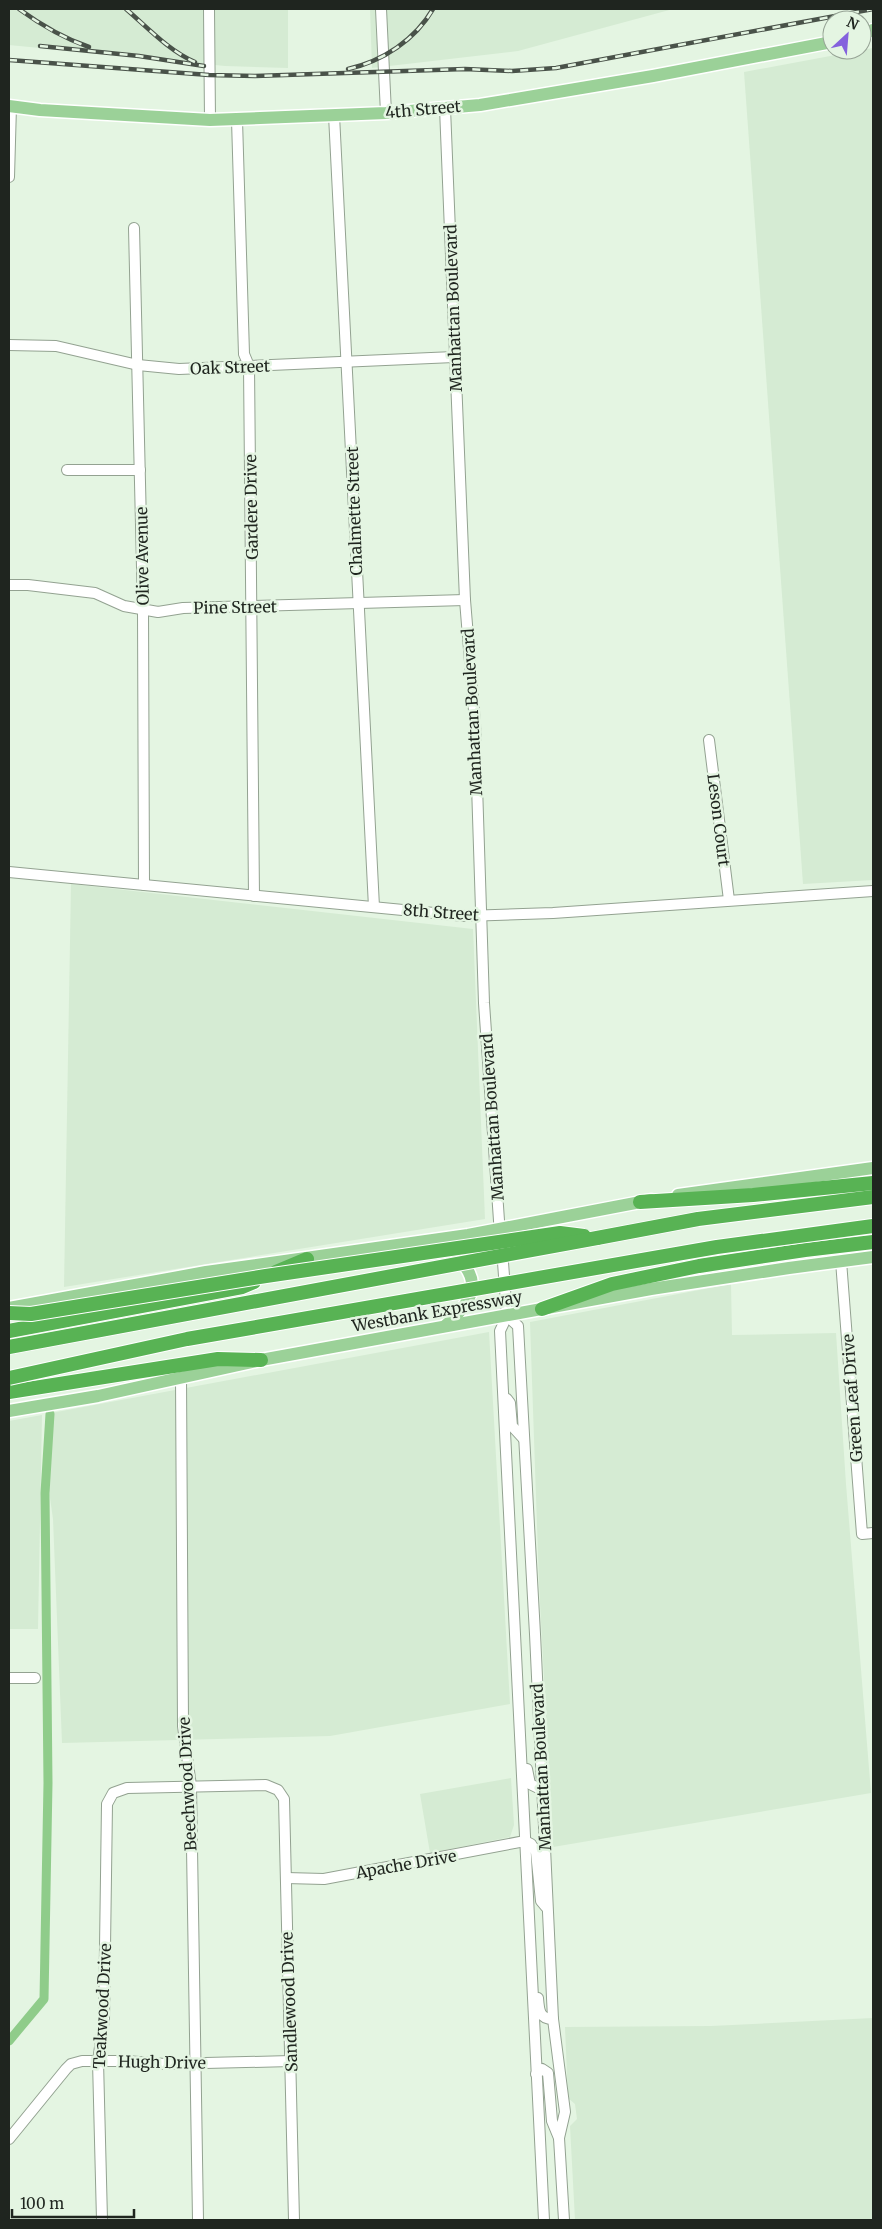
<svg xmlns="http://www.w3.org/2000/svg" width="882" height="2229" viewBox="0 0 882 2229" font-family="Merriweather,serif">
<style>
.built{fill:#d5ebd3}
.lines{fill:none;stroke-linecap:round;stroke-linejoin:round}
.canal{stroke:#8fcc8a;stroke-width:9}
.minor-casing{stroke:#93a291;stroke-width:12}
.major-casing{stroke:#fff;stroke-width:15}
.highway-casing{stroke:#fff;stroke-width:16}
.minor{stroke:#fff;stroke-width:10}
.major{stroke:#9bd198;stroke-width:12}
.highway{stroke:#58b354;stroke-width:14}
.rail-casing{stroke:#495249;stroke-width:4.5}
.rail{stroke:#e4f5e2;stroke-width:2.5;stroke-dasharray:8;stroke-linecap:butt}
.highway-bridge-casing{stroke:#fff;stroke-width:16;stroke-linecap:butt}
.highway-bridge{stroke:#58b354;stroke-width:14}
.labels{text-anchor:middle;dominant-baseline:central;stroke-width:5;stroke-linejoin:round;paint-order:stroke}
.street-label{font-size:16px;fill:#1f251f;stroke:#e4f5e2}
</style>
<rect width="100%" height="100%" fill="#e4f5e2"/>
<g class="built">
<path d="M9 9H288V68L225 66 9 45Z"/>
<path d="M370 9H673L518 51 372 68Z"/>
<path d="M873 48V880L803 884 744 72Z"/>
<path d="M71 884 473 929 485 1219 64 1287Z"/>
<path d="M731 1284 732 1335 836 1333 846 1484 871 1793 553 1847 539 1584 530 1322Z"/>
<path d="M489 1332 510 1704 330 1736 62 1743 53 1519 48 1484 51 1413Z"/>
<path d="M42 1415 38 1629H9V1421Z"/>
<path d="M511 1778 514 1825 510 1837 430 1853 420 1794Z"/>
<path d="M873 2018V2220H575L570 2126 577 2119 575 2104 568 2098 565 2027 711 2026Z"/>
</g>
<g class="lines">
<path class="canal" d="M9 2041 44 1999 48 1783 45 1493 50 1414"/>
<g class="minor-casing">
<g id="minor">
<path d="M209 9 210 120"/>
<path d="M381 9 386 113"/>
<path d="M445 108 465 600 475 723 484 1003 500 1235"/>
<path d="M334 115 374 907"/>
<path d="M237 120 244 354 249 366 254 896"/>
<path d="M9 177 11 106"/>
<path d="M134 228 143 610 144 885"/>
<path d="M9 345 56 346 138 365 179 369 454 357"/>
<path d="M67 470H140"/>
<path d="M9 585H28L95 593 124 606 158 612 183 608 465 600"/>
<path d="M709 740 729 900"/>
<path d="M9 872 465 916 553 913 873 891"/>
<path d="M502 1249 507 1316 500 1331 544 2220"/>
<path d="M841 1261 862 1534 873 1533"/>
<path d="M507 1316 518 1326 535 1634 553 2019 565 2112 559 2138 564 2220"/>
<path d="M181 1377 183 1726 191 1786 198 2220"/>
<path d="M507 1399 510 1403 512 1426 523 1438"/>
<path d="M9 1678H35"/>
<path d="M527 1769 530 1784 542 1790"/>
<path d="M286 1878 324 1879 525 1841 531 1844 536 1852 541 1901 546 1907"/>
<path d="M538 1998C539 2010 539 2019 553 2019"/>
<path d="M536 2074 542 2069 548 2073 552 2121 559 2138"/>
<path d="M9 2139 66 2069 71 2064 82 2061H126L165 2064 291 2061"/>
<path d="M102 2220 98 2061 104 2019 107 1804 113 1793 127 1788 266 1785 278 1790 284 1799 294 2220"/>
</g>
</g>
<g class="major-casing">
<g id="major">
<path d="M862 34 873 30"/>
<path d="M9 106 40 110 210 120 386 113 480 105 653 76 832 42"/>
<path d="M678 1195 873 1168"/>
<path d="M443 1245C482 1274 481 1295 445 1326"/>
<path d="M9 1308 206 1272 468 1235 651 1200"/>
<path d="M9 1411 98 1396 261 1360 651 1289 789 1268 873 1257"/>
</g>
</g>
<g class="highway-casing">
<g id="highway">
<path d="M640 1202 753 1195 873 1183"/>
<path d="M597 1238 698 1219 873 1197"/>
<path d="M276 1272 307 1259"/>
<path d="M542 1309 612 1284 699 1266 805 1250 873 1242"/>
<path d="M9 1331 242 1287 254 1282"/>
<path d="M9 1392 218 1359 261 1360"/>
</g>
</g>
<use href="#minor" class="minor"/>
<use href="#major" class="major"/>
<use href="#highway" class="highway"/>
<g class="rail-casing">
<g id="rail">
<path d="M19 9C41 25 63 38 89 47"/>
<path d="M126 9C147 27 169 51 195 62"/>
<path d="M40 46 139 56 204 66"/>
<path d="M9 60 209 75 255 76 465 69 512 71 556 68 873 9"/>
<path d="M348 69C383 61 415 40 433 9"/>
</g>
</g>
<use href="#rail" class="rail"/>
<g class="highway-bridge-casing">
<g id="highway-bridge">
<path d="M9 1313 31 1314 266 1276 560 1233 584 1236"/>
<path d="M9 1347 597 1238"/>
<path d="M9 1378 187 1339 717 1247 873 1226"/>
</g>
</g>
<use href="#highway-bridge" class="highway-bridge"/>
</g>
<g class="labels">
<g class="street-label">
<text transform="translate(423 109) rotate(-5)">4th Street</text>
<text transform="translate(453 308) rotate(-92)">Manhattan Boulevard</text>
<text transform="translate(230 367) rotate(-2)">Oak Street</text>
<text transform="translate(251 507) rotate(-91)">Gardere Drive</text>
<text transform="translate(354 511) rotate(-92)">Chalmette Street</text>
<text transform="translate(142 556) rotate(-91)">Olive Avenue</text>
<text transform="translate(235 607) rotate(-1)">Pine Street</text>
<text transform="translate(472 712) rotate(-93)">Manhattan Boulevard</text>
<text transform="translate(719 820) rotate(83)">Leson Court</text>
<text transform="translate(441 912) rotate(4)">8th Street</text>
<text transform="translate(492 1117) rotate(-94)">Manhattan Boulevard</text>
<text transform="translate(437 1311) rotate(-10)">Westbank Expressway</text>
<text transform="translate(852 1398) rotate(-94)">Green Leaf Drive</text>
<text transform="translate(541 1767) rotate(-93)">Manhattan Boulevard</text>
<text transform="translate(187 1784) rotate(-93)">Beechwood Drive</text>
<text transform="translate(406 1864) rotate(-10)">Apache Drive</text>
<text transform="translate(289 2002) rotate(-92)">Sandlewood Drive</text>
<text transform="translate(102 2006) rotate(-87)">Teakwood Drive</text>
<text transform="translate(162 2062) rotate(1)">Hugh Drive</text>
</g>
</g>
<rect width="882" height="2229" fill="none" stroke="#1f251f" stroke-width="20"/>
<g transform="translate(847 35) rotate(26)"><circle r="24" fill="#e4f5e2" stroke="#95a294"/>
<path d="M0-4L9 19L0 12L-9 19Z" fill="#8462dd"/>
<text y="-8" font-size="14" font-weight="bold" text-anchor="middle" fill="#1f251f">N</text>
</g>
<path d="M12 2209v8h122v-8" fill="none" stroke="#1f251f" stroke-width="2.5"/>
<text x="20" y="2209" font-size="15" fill="#1f251f" stroke="#e4f5e2" stroke-width="4" paint-order="stroke">100 m</text>
</svg>
